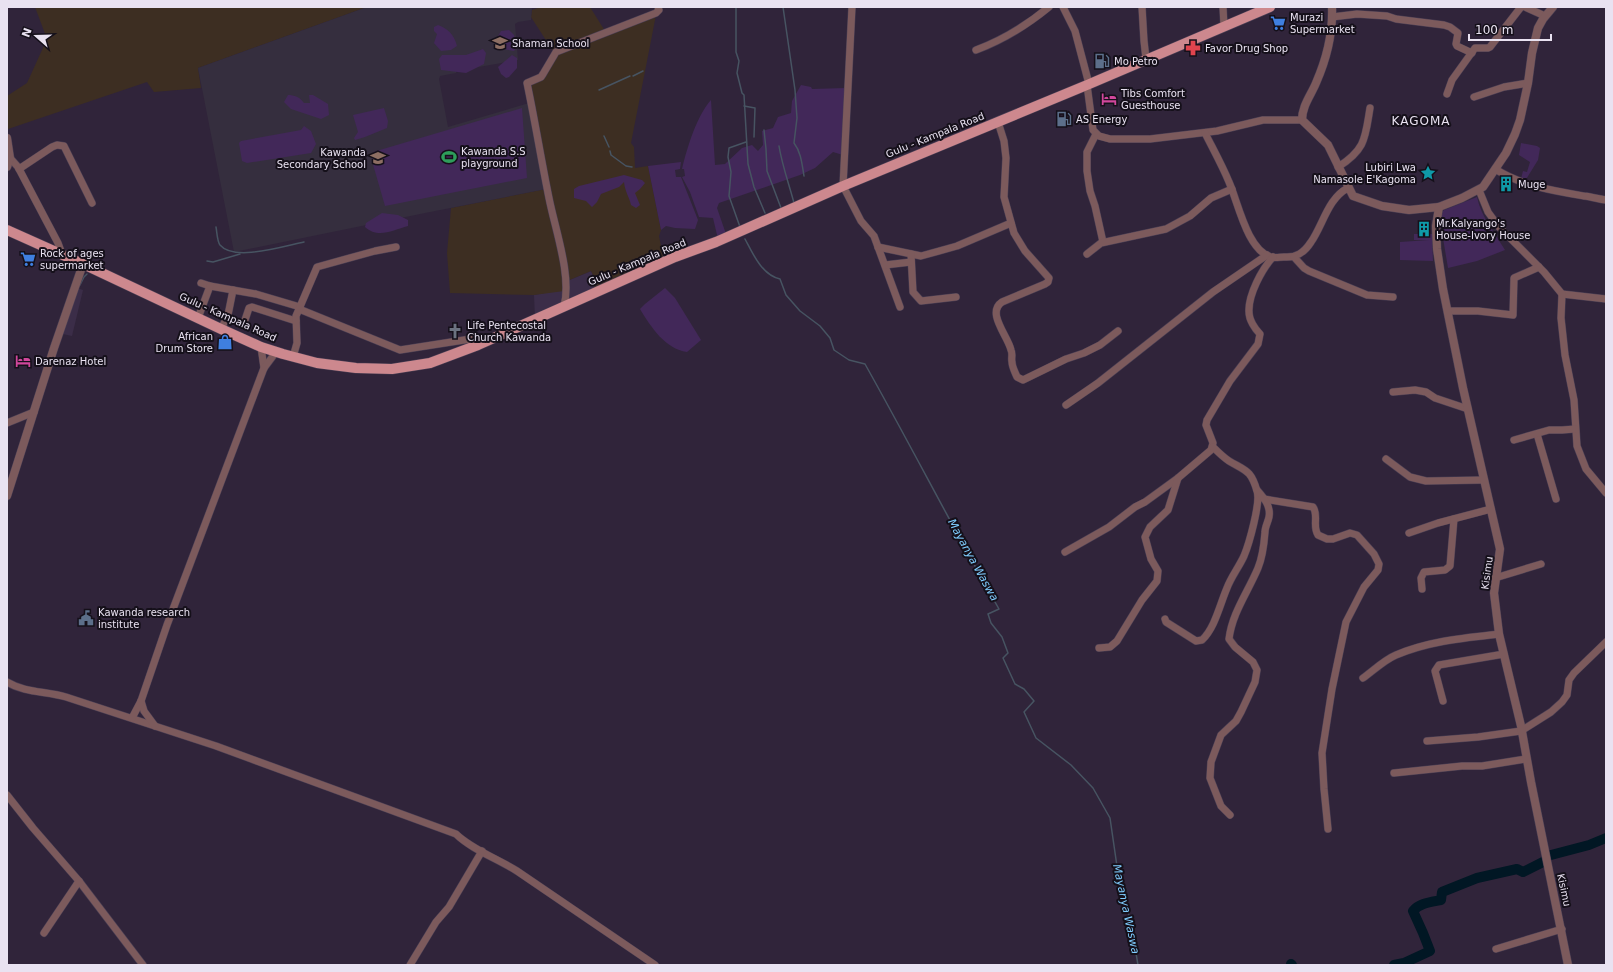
<svg xmlns="http://www.w3.org/2000/svg" width="1613" height="972" viewBox="0 0 1613 972" font-family="'DejaVu Sans',sans-serif">
<style>
.built{fill:#3b2d48}
.industrial{fill:#3d2e22}
.education{fill:#352e3e}
.green{fill:#422859}
.lines{fill:none;stroke-linecap:round;stroke-linejoin:round}
.stream{stroke:#475462;stroke-width:1.5}
.river{stroke:#011724;stroke-width:10}
.minor-casing{stroke:#4a3f54;stroke-width:8}
.tertiary-casing{stroke:#4a3f54;stroke-width:9}
.primary-casing{stroke:#4a3f54;stroke-width:11}
.minor{stroke:#7c5a5c;stroke-width:7}
.tertiary{stroke:#7c5a5c;stroke-width:8}
.primary{stroke:#cd888e;stroke-width:10}
.labels{text-anchor:middle;dominant-baseline:central;stroke-width:4;stroke-linejoin:round;paint-order:stroke}
.poi-label{font-size:10px;fill:#e9e2f1;stroke:#15101a;text-anchor:start}
.street-label{font-size:10px;fill:#e9e2f1;stroke:#15101a}
.water-label{font-size:11px;font-style:italic;fill:#7fccfe;stroke:#15101a}
.quarter-label{font-size:12px;letter-spacing:1px;fill:#e9e2f1;stroke:#15101a}
</style>
<rect width="100%" height="100%" fill="#30243a"/>
<g class="built">
<path d="M591 271 594 277 596 292 568 300 567 281Z"/>
<path d="M77 288 83 290 72 336 63 334Z"/>
<path d="M554 291H564V304L535 318 534 295Z"/>
</g>
<g class="industrial">
<path d="M35 7H367L198 68 201 88 154 92 147 82 8 129 7 126V96L27 83 47 39Z"/>
<path d="M541 7H590L605 31 553 51 531 17 532 10Z"/>
<path d="M656 15 631 143 634 147 635 168 648 166 661 230 659 236 664 261 596 292 592 279 594 277 591 271 567 281 531 84 540 79 555 54Z"/>
<path d="M546 189 552 226 562 267 564 291 534 295 450 293 447 253 451 208Z"/>
</g>
<path class="education" d="M367 7H532L531 20 518 22 515 24 518 60 456 71V73L440 76 439 79 448 127 529 103 546 189 425 213 234 252 198 68Z"/>
<g class="green">
<path d="M438 25C448 29 454 34 457 46L451 50 441 51 434 43 437 34 434 31V27Z"/>
<path d="M509 30 514 35 517 47 514 51 503 49 497 38 501 31Z"/>
<path d="M483 49 486 53 484 64 466 73 441 70 439 59 442 55H466Z"/>
<path d="M512 55 517 58V68L509 77 506 78 501 74 498 67Z"/>
<path d="M801 85 811 87 812 89 846 88 843 155 833 152 815 168 800 175 719 203 717 208 726 234 718 239 713 218 699 217 690 192 682 177 685 176 684 169H682C687 148 697 115 711 100L715 165 725 164 742 148 752 145 758 151 763 145 762 131 773 128 778 117 791 113 792 101Z"/>
<path d="M288 95C294 95 300 97 304 103H310L309 95H313L328 104 329 115 321 119 291 109 284 102Z"/>
<path d="M384 108 388 121 387 128 365 137 355 140 354 138 358 132 353 115Z"/>
<path d="M522 108 527 178 385 206 372 161 373 152Z"/>
<path d="M304 126 311 131 316 144 311 153 247 163 242 161 239 143 241 141 301 130Z"/>
<path d="M1521 143 1537 146 1540 148 1538 160 1525 181 1521 179 1523 171 1527 172 1530 162 1519 155Z"/>
<path d="M681 162 680 169 675 170 676 177H681L698 220 695 229 675 228 666 226 661 230 648 166Z"/>
<path d="M624 175 642 180 645 183 640 189 635 193 640 205 636 208 631 205C629 196 625 192 624 182L619 187 601 194 597 202 592 207 586 201 574 198V189L579 186Z"/>
<path d="M1477 197C1481 217 1495 233 1505 250L1477 261 1448 268 1442 232V212L1444 210Z"/>
<path d="M382 213 398 215 408 220V226C393 230 378 239 365 227L366 223Z"/>
<path d="M1414 234H1432L1433 261 1400 260V242L1429 240H1414Z"/>
<path d="M665 288 675 298 701 340 687 352C665 349 651 327 640 309L645 304Z"/>
</g>
<g class="lines">
<g class="stream">
<path d="M736 7V52L739 61 737 73 742 93 744 95 748 164 754 187 765 213"/>
<path d="M783 7 795 90 797 118 794 143C801 152 802 164 804 176"/>
<path d="M633 76 643 71"/>
<path d="M599 90 630 76"/>
<path d="M744 106 755 108 754 137"/>
<path d="M764 130 766 149 767 171 781 208"/>
<path d="M604 136 609 147"/>
<path d="M779 146C782 165 789 184 794 203"/>
<path d="M610 151 611 155 626 166 632 167"/>
<path d="M216 227C217 232 217 241 220 245 234 262 284 246 304 242"/>
<path d="M740 227 729 196 731 172 728 157 729 148 746 142"/>
<path d="M745 239C753 254 762 275 780 279L786 295 800 311 820 326 830 338 834 350 849 360 865 364C911 446 953 528 999 609L988 614 991 623 1002 637 1008 653 1003 658 1015 684 1024 689 1034 701 1024 712 1036 738 1071 765 1093 788 1110 818 1121 894 1130 918 1138 965"/>
<path d="M207 261 213 262 240 254"/>
<path d="M80 285 84 277 87 274"/>
</g>
<g class="river">
<path d="M1551 855 1589 845 1606 838"/>
<path d="M1291 964 1292 965"/>
<path d="M1394 965 1404 963 1430 951 1423 933 1413 911C1419 903 1431 902 1441 900L1442 892 1477 878 1517 869 1523 872 1543 862"/>
</g>
<g class="minor-casing">
<g id="minor">
<path d="M852 7 843 186 861 221 874 236 900 307"/>
<path d="M1063 7 1075 31 1089 84"/>
<path d="M1142 7 1144 41 1146 59"/>
<path d="M1223 7 1224 26"/>
<path d="M1525 7 1545 16"/>
<path d="M1332 17 1357 14 1387 16 1396 19 1444 25 1450 27 1458 33 1456 44 1457 46 1472 53"/>
<path d="M976 50C1003 40 1027 25 1049 7"/>
<path d="M1087 85 1093 130 1099 136 1110 139H1150L1217 131 1263 120H1302"/>
<path d="M1447 94 1452 80 1475 48H1488L1490 47 1521 7"/>
<path d="M1474 97 1504 87 1528 83"/>
<path d="M998 122 1004 141 1006 158 1004 197 1014 233 1025 251 1049 278 1048 282 1045 284 1002 302C986 313 1008 336 1011 350 1013 354 1011 358 1012 362 1012 367 1015 372 1017 377L1023 380 1066 359 1084 353 1100 345 1118 331"/>
<path d="M1205 133C1213 149 1222 165 1229 182 1238 202 1247 250 1271 257 1275 258 1280 257 1284 257 1296 258 1304 253 1311 242 1323 225 1328 198 1348 188"/>
<path d="M1096 134 1087 152V171L1090 191 1095 206 1103 242"/>
<path d="M10 158 18 167 58 243 62 254"/>
<path d="M1338 167C1366 149 1365 138 1370 108"/>
<path d="M19 169 52 147 57 145 64 146 92 203"/>
<path d="M1495 169C1522 186 1554 191 1584 196 1592 197 1599 199 1606 200"/>
<path d="M1479 190 1488 212 1499 227 1544 272 1562 294 1606 299"/>
<path d="M878 247 921 256 957 246 1011 223"/>
<path d="M911 254 913 292 921 301 956 297"/>
<path d="M1087 254 1101 243 1166 229 1190 216 1211 198 1232 189"/>
<path d="M1294 257 1304 268 1309 271 1367 295 1393 297"/>
<path d="M885 265 911 262"/>
<path d="M201 283 210 286 256 294 300 307"/>
<path d="M1562 294 1561 318 1565 355 1574 400 1577 446 1586 469 1606 493"/>
<path d="M564 306C572 276 555 229 549 198 541 159 535 121 527 83L541 77 543 74 556 52 656 13 659 10 658 7"/>
<path d="M299 309 400 350 477 338 483 343"/>
<path d="M1448 311H1478L1513 315 1514 278 1539 267"/>
<path d="M198 318 210 286"/>
<path d="M245 320 249 308 252 307 296 321"/>
<path d="M221 329 228 315 233 290"/>
<path d="M261 347 264 368"/>
<path d="M293 357 297 343 296 316 317 267 375 251 396 247"/>
<path d="M1393 392 1415 390 1426 392 1435 398 1468 409"/>
<path d="M1066 405 1098 383 1213 292 1267 255"/>
<path d="M7 423 34 412"/>
<path d="M1537 434 1556 499"/>
<path d="M1514 440 1549 430H1562L1575 429"/>
<path d="M1386 459 1410 477 1426 481 1484 480"/>
<path d="M1264 499 1313 507C1319 515 1312 526 1318 535L1327 539H1333L1350 533 1357 535 1374 554 1379 564 1378 570 1364 587 1346 622 1332 689 1322 753 1324 789 1328 829"/>
<path d="M1409 533 1438 523 1491 509"/>
<path d="M1065 552 1109 527 1135 507 1145 502 1178 478 1211 450 1213 443 1206 425 1207 420 1230 381 1258 344 1260 334C1255 329 1249 320 1249 312 1248 295 1262 269 1273 257"/>
<path d="M1495 578 1541 564"/>
<path d="M1422 589 1421 578 1424 572 1445 570 1450 566 1454 519"/>
<path d="M1165 619 1166 622 1196 641 1202 640C1215 628 1220 604 1227 588 1231 577 1239 567 1244 556 1249 544 1261 502 1257 491 1251 470 1246 471 1229 461 1223 457 1218 452 1213 447"/>
<path d="M1099 648 1110 647 1117 641 1142 600 1157 581 1158 571 1151 559 1145 537 1150 527 1168 510 1178 478"/>
<path d="M1363 678C1373 671 1384 660 1396 655 1429 641 1464 638 1499 634"/>
<path d="M7 682C25 693 46 691 66 697L216 746 456 834C471 849 498 859 517 871L655 965"/>
<path d="M141 701 144 711 155 726"/>
<path d="M1443 701 1435 671 1439 665 1504 654"/>
<path d="M132 718 141 701 167 625 264 368 276 352"/>
<path d="M1427 741 1478 737 1521 731 1551 712 1562 702 1567 695 1569 680 1574 673 1606 642"/>
<path d="M1394 773 1462 766H1482L1526 759"/>
<path d="M7 795 33 828 79 881 143 965"/>
<path d="M1230 815 1221 806 1210 778 1211 762 1221 735 1236 721 1241 712 1255 682 1257 670 1253 662 1235 647 1229 639C1232 613 1248 592 1258 568 1263 556 1264 545 1265 532 1265 527 1268 522 1269 517 1271 506 1264 498 1257 490"/>
<path d="M44 933 79 881"/>
<path d="M1496 949 1562 929"/>
<path d="M410 965 436 922 449 907 482 851"/>
</g>
</g>
<g class="tertiary-casing">
<g id="tertiary">
<path d="M1332 7C1333 34 1327 58 1316 83 1311 95 1302 106 1302 120L1328 145 1353 196 1382 206 1409 210 1439 207 1462 198 1483 187 1506 153 1515 134 1520 120 1528 83 1532 53 1538 28 1543 19 1553 7"/>
<path d="M7 138 10 158 7 167"/>
<path d="M1439 207 1436 226 1437 249 1443 289 1463 388 1500 549 1494 593 1499 634 1521 726 1531 782 1568 965"/>
<path d="M7 496 54 348 83 264"/>
</g>
</g>
<g class="primary-casing">
<path id="primary" d="M7 230 83 264 221 329 261 347 283 354 317 363 356 368 392 369 430 363 478 345 675 257 716 242 843 186 1087 85 1270 7"/>
</g>
<use href="#minor" class="minor"/>
<use href="#tertiary" class="tertiary"/>
<use href="#primary" class="primary"/>
</g>
<defs>
<g id="supermarket-bare" transform="scale(1.2)"><path d="M-6-5.5h2.5l.6 2H6L4.5 2H-2.5L-4.4-4H-6ZM-1.5 3.2a1.3 1.3 0 1 0 .1 0ZM3 3.2a1.3 1.3 0 1 0 .1 0Z" fill="#3f7fe0" stroke="#15101a" stroke-width="2.5" paint-order="stroke"/></g>
<g id="school-bare" transform="scale(1.2)"><path d="M0-5L7-2L0 1L-7-2ZM-4 1L0 2.5L4 1V4Q0 6-4 4Z" fill="#8d6e63" stroke="#15101a" stroke-width="2.5" paint-order="stroke"/></g>
<g id="pharmacy-bare" transform="scale(1.2)"><path d="M-2-6h4v4h4v4h-4v4h-4v-4h-4v-4h4Z" fill="#e0444e" stroke="#15101a" stroke-width="2.5" paint-order="stroke"/></g>
<g id="fuel-bare" transform="scale(1.2)"><path d="M-5.5-6h7V0h2V4h1.3V-2.5L3-4.5l.8-.8L6-3V5H2.5V1h-1V6h-7ZM-4.2-4.7v3.2H.2V-4.7Z" fill="#5c6f8a" stroke="#15101a" stroke-width="2.5" paint-order="stroke"/></g>
<g id="hotel-bare" transform="scale(1.2)"><path d="M-6-4.5h1.5V1H6V5H4.5V3h-9V5H-6ZM-4 0a1.8 1.8 0 1 1 3.6 0ZM.5 0V-2.5h3Q6-2.5 6 0Z" fill="#d1479c" stroke="#15101a" stroke-width="2.5" paint-order="stroke"/></g>
<g id="stadium-bare" transform="scale(1.2)"><path d="M0-5a6.5 5 0 1 0 0 10a6.5 5 0 1 0 0-10ZM-3.5-1.8h7v3.6h-7Z" fill="#2e9e5b" stroke="#15101a" stroke-width="2.5" paint-order="stroke"/></g>
<g id="sight-bare" transform="scale(1.2)"><path d="M0-6L1.8-2.2L6-1.7L2.9 1.2L3.7 5.4L0 3.3L-3.7 5.4L-2.9 1.2L-6-1.7L-1.8-2.2Z" fill="#0f9aa8" stroke="#15101a" stroke-width="2.5" paint-order="stroke"/></g>
<g id="building-bare" transform="scale(1.2)"><path d="M-4-6H4V6H1V3H-1V6H-4ZM-2.5-4.3h1.7v1.8h-1.7ZM.8-4.3h1.7v1.8H.8ZM-2.5-1h1.7V.8h-1.7ZM.8-1h1.7V.8H.8Z" fill="#0f9aa8" stroke="#15101a" stroke-width="2.5" paint-order="stroke"/></g>
<g id="church-bare" transform="scale(1.2)"><path d="M-1.2-6h2.4v3.5h3.3v2.4h-3.3V6h-2.4V-.1h-3.3v-2.4h3.3Z" fill="#6b7280" stroke="#15101a" stroke-width="2.5" paint-order="stroke"/></g>
<g id="shop-bare" transform="scale(1.2)"><path d="M-5-2.5h2.3a2.7 3.5 0 0 1 5.4 0H5L5.5 6h-11ZM-1.5-2.5h3a1.5 2.3 0 0 0-3 0Z" fill="#3f7fe0" stroke="#15101a" stroke-width="2.5" paint-order="stroke"/></g>
<g id="civic-bare" transform="scale(1.2)"><path d="M-.6-6.5H3V-4.5H.6V-3L4-1V1h2V6H-6V1h2V-1L-.6-3ZM-1.2 2.5V6h2.4V2.5Z" fill="#5c6f8a" stroke="#15101a" stroke-width="2.5" paint-order="stroke"/></g>
</defs>
<g fill-rule="evenodd">
<use href="#supermarket-bare" x="1278" y="23"/>
<use href="#school-bare" x="500" y="43"/>
<use href="#pharmacy-bare" x="1193" y="48"/>
<use href="#fuel-bare" x="1102" y="61"/>
<use href="#hotel-bare" x="1109" y="99"/>
<use href="#fuel-bare" x="1064" y="119"/>
<use href="#stadium-bare" x="449" y="157"/>
<use href="#school-bare" x="378" y="158"/>
<use href="#sight-bare" x="1428" y="173"/>
<use href="#building-bare" x="1506" y="184"/>
<use href="#building-bare" x="1424" y="229"/>
<use href="#supermarket-bare" x="28" y="259"/>
<use href="#church-bare" x="455" y="331"/>
<use href="#shop-bare" x="225" y="342"/>
<use href="#hotel-bare" x="23" y="361"/>
<use href="#civic-bare" x="86" y="618"/>
</g>
<g class="labels">
<g class="poi-label">
<text x="1290" y="17">Murazi<tspan x="1290" dy="12">Supermarket</tspan></text>
<text x="512" y="43">Shaman School</text>
<text x="1205" y="48">Favor Drug Shop</text>
<text x="1114" y="61">Mo Petro</text>
<text x="1121" y="93">Tibs Comfort<tspan x="1121" dy="12">Guesthouse</tspan></text>
<text x="1076" y="119">AS Energy</text>
<text x="461" y="151">Kawanda S.S<tspan x="461" dy="12">playground</tspan></text>
<text x="366" y="152" text-anchor="end">Kawanda<tspan x="366" dy="12">Secondary School</tspan></text>
<text x="1416" y="167" text-anchor="end">Lubiri Lwa<tspan x="1416" dy="12">Namasole E'Kagoma</tspan></text>
<text x="1518" y="184">Muge</text>
<text x="1436" y="223">Mr.Kalyango's<tspan x="1436" dy="12">House-Ivory House</tspan></text>
<text x="40" y="253">Rock of ages<tspan x="40" dy="12">supermarket</tspan></text>
<text x="467" y="325">Life Pentecostal<tspan x="467" dy="12">Church Kawanda</tspan></text>
<text x="213" y="336" text-anchor="end">African<tspan x="213" dy="12">Drum Store</tspan></text>
<text x="35" y="361">Darenaz Hotel</text>
<text x="98" y="612">Kawanda research<tspan x="98" dy="12">institute</tspan></text>
</g>
<g class="street-label">
<text transform="translate(935 135) rotate(-22)">Gulu - Kampala Road</text>
<text transform="translate(637 262) rotate(-23)">Gulu - Kampala Road</text>
<text transform="translate(228 317) rotate(24)">Gulu - Kampala Road</text>
<text transform="translate(1487 573) rotate(-82)">Kisimu</text>
<text transform="translate(1564 890) rotate(78)">Kisimu</text>
</g>
<g class="water-label">
<text transform="translate(973 560) rotate(61)">Mayanya Waswa</text>
<text transform="translate(1126 909) rotate(78)">Mayanya Waswa</text>
</g>
<g class="quarter-label">
<text x="1421" y="121">KAGOMA</text>
</g>
</g>
<rect width="1613" height="972" fill="none" stroke="#e9e2f1" stroke-width="16"/>
<g transform="translate(36 36) rotate(290)" stroke="#15101a" stroke-width="3" paint-order="stroke">
<path d="M0-3L7 15L0 10L-7 15Z" fill="#e9e2f1"/>
<text y="-6" font-size="11" font-weight="bold" text-anchor="middle" fill="#e9e2f1">N</text>
</g>
<path d="M1469 34v6h82v-6" fill="none" stroke="#e9e2f1" stroke-width="2"/>
<text x="1475" y="34" font-size="12" fill="#e9e2f1" stroke="#15101a" stroke-width="3" paint-order="stroke">100 m</text>
</svg>
